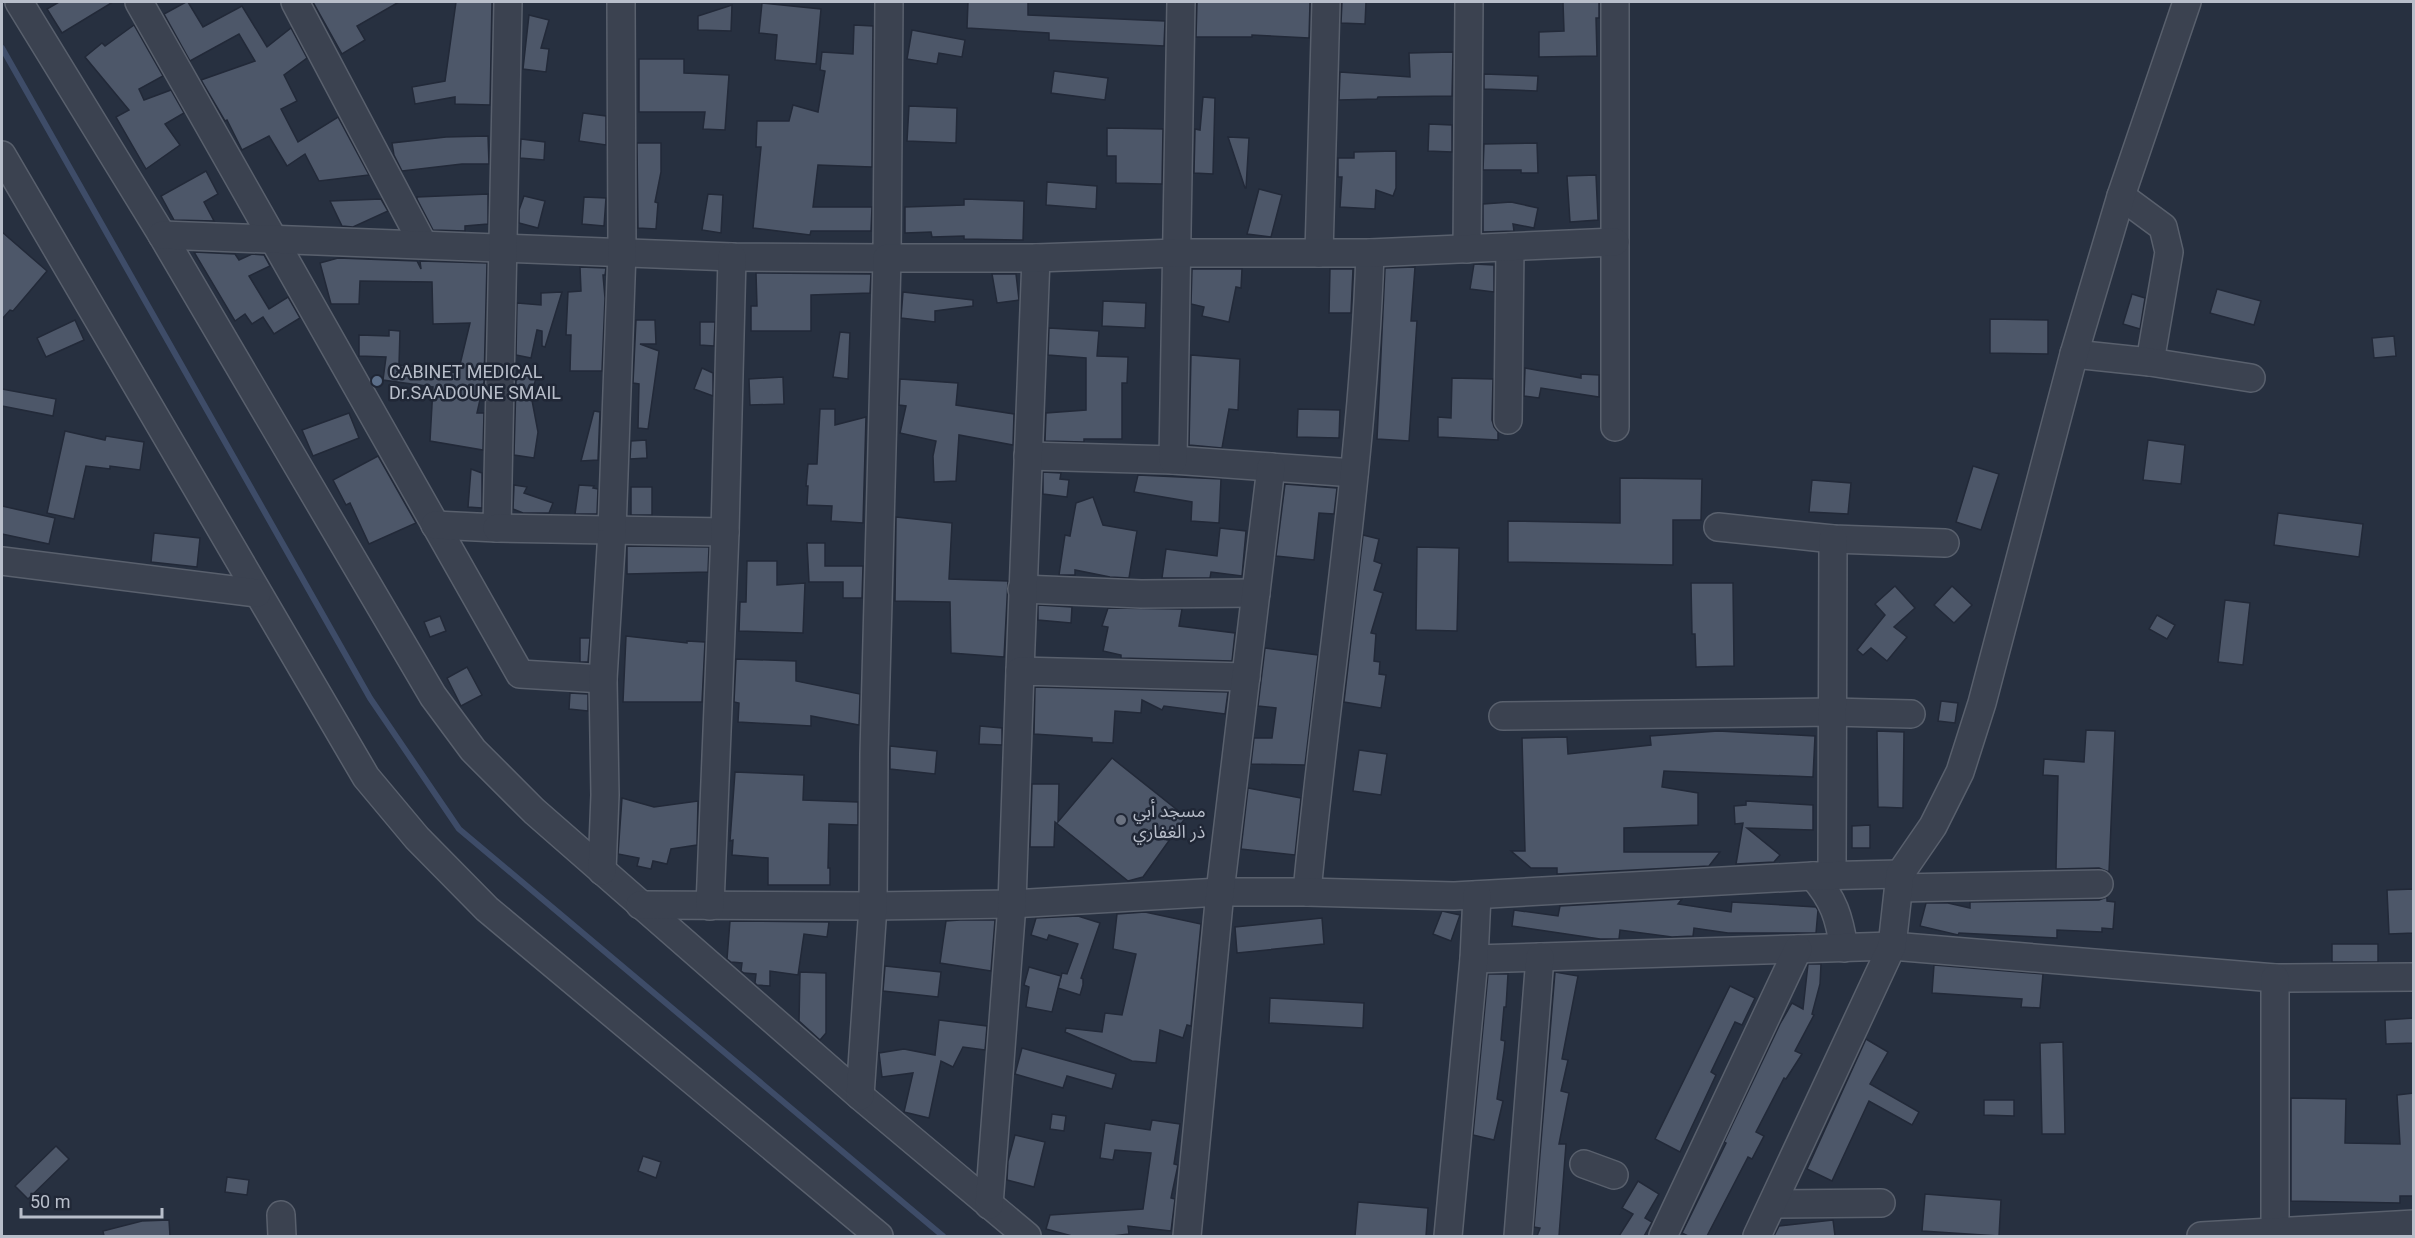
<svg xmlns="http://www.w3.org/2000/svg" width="2415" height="1238" viewBox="0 0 2415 1238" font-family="Roboto,'Noto Sans Arabic',sans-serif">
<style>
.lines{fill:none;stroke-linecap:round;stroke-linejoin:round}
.stream{stroke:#3e4c68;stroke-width:6}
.building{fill:#4d5769;stroke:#222938;stroke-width:1.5}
.minor-casing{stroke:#59606d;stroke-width:30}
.minor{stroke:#3b4250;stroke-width:27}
.service-dot{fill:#5c6f8a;stroke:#202736;stroke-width:2}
.worship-dot{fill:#6b7280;stroke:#202736;stroke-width:2}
.labels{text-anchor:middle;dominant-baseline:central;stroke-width:5;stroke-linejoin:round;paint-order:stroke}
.poi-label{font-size:18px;fill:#b8beca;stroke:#202736;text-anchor:start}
</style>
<rect width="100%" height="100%" fill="#273040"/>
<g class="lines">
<path class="stream" d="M2 48 370 698 459 829 943 1236"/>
</g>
<g class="building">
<path d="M59 2H113L62 33 47 9Z"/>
<path d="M186 2H188L203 27 242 6 267 47 291 28 307 58 284 75 297 101 281 109 298 142 338 117 369 175 319 181 305 154 287 166 269 136 242 150 227 120 225 121 201 80 255 61 239 34 190 61 164 14Z"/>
<path d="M313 2H399L357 26 365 40 342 54Z"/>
<path d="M456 2H492L490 105 455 104V97L415 104 412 87 445 81Z"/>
<path d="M968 2H1028V15L1165 21 1164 46 1049 40V33L967 28Z"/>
<path d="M1197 2H1310L1309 38 1252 35V37H1196Z"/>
<path d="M1342 2H1366L1365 24 1341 23Z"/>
<path d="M1563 2H1599V18H1596L1597 56 1539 57V32L1564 31Z"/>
<path d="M762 3 821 9 816 64 775 60 777 35 759 33Z"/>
<path d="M732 5 731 31 698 30V16Z"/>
<path d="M529 15 549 20 541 48 549 49 546 72 523 69Z"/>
<path d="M134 25 163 76 139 89 144 100 171 90 184 113 165 124 180 145 146 169 116 117 129 110 85 57 102 43 105 46Z"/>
<path d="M854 25 873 26 872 167 818 165 813 207H872L871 231H811L810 235 753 228 761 147H756L757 121H789L793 105 818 112 825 71 820 70 822 52 853 54Z"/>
<path d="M912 30 965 40 962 57 939 53 937 64 907 59Z"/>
<path d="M1453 52 1452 96 1378 97 1377 99 1339 100 1340 72 1410 77 1409 53Z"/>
<path d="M639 59H684V73L729 75 725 130 703 129 705 112H639Z"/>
<path d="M1054 71 1108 78 1105 100 1051 93Z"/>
<path d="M1484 74 1538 76 1537 91 1484 89Z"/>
<path d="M1203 97 1215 98 1213 174 1194 173 1195 129 1200 130Z"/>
<path d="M909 106 957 108 956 143 907 141Z"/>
<path d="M583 113 606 116V145L579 141Z"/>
<path d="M1429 124 1452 125V152L1428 151Z"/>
<path d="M1107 128 1163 129 1162 184 1116 183V156H1107Z"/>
<path d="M488 136 489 164H462L402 171 394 155 392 143 446 137Z"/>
<path d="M1228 137 1249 138 1246 188H1245Z"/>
<path d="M521 139 545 142 544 160 520 158Z"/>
<path d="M637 143H661V172L655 202 658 203 656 229 638 228Z"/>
<path d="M1537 143 1538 173H1521V170H1483L1484 144Z"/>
<path d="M1396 151V188L1393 196 1376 190 1375 209 1340 207 1342 177H1338V158H1354V152Z"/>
<path d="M206 171 218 194 204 202 214 221 174 220 161 196Z"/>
<path d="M1596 175 1598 220 1570 222 1567 176Z"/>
<path d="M1047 182 1097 186 1096 209 1046 205Z"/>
<path d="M1259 189 1282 195 1271 237 1247 234Z"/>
<path d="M488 194V224L465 226V231L433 230 417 199V197Z"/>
<path d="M708 194 723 195 721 233 702 230Z"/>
<path d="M524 196 545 201 538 228 519 223V210Z"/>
<path d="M584 197 606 198 604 226 582 224Z"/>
<path d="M381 199 388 211 353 227 342 226 330 201Z"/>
<path d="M964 199 1024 201 1023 240 964 239V236L932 237 931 232 905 233V207L964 205Z"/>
<path d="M1511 202 1538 208 1534 228 1513 224 1514 231 1483 232V204Z"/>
<path d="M2 232 47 271 13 311 10 310 2 319Z"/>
<path d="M194 252 235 254 239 260 252 254 264 255 270 266 249 276 269 309 288 297 300 318 274 334 263 317 252 324 245 314 235 321Z"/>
<path d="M338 258 417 261 421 269 420 261 487 263 484 382 477 413H484L483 450 430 441 433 387 383 380 386 357 359 356V335L389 336V330L400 331 399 365 458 373 470 323 433 324 432 282 360 281 359 304H331L320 263Z"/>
<path d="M1474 264 1494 265V292L1470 289Z"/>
<path d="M580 267 606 268 605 275H603L605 298 602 371H570L571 335H566L568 292 581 291Z"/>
<path d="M1415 267 1411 321H1417L1409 441 1377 439 1385 268Z"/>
<path d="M1192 269H1242L1241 288 1236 287 1229 322 1202 316 1204 307 1191 304Z"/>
<path d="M1330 269H1353L1351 313H1329Z"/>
<path d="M756 273 871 274 870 293 811 295V331H751V306H757Z"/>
<path d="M992 274H1016L1019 300 997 303Z"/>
<path d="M2217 289 2261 301 2254 325 2210 313Z"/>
<path d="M562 292 545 347 542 346V331L537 330 531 358 516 355 517 303 541 305V293Z"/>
<path d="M903 292 973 300V306L935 311V322L901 318Z"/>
<path d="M2132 294 2145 298 2140 329 2123 324Z"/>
<path d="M1103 301 1146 303 1145 328 1102 326Z"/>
<path d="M1990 319 2048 320V354L1990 353Z"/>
<path d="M75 320 84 340 46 357 37 338Z"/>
<path d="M636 320H655L656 344H640L659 351 648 429 638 428 639 384 633 383Z"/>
<path d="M700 322H715L714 346 700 345Z"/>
<path d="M1049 328 1099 331 1097 356 1128 357 1127 383H1122V439H1084V442L1045 441 1046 413 1086 410V358L1048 355Z"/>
<path d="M840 332 850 333 848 379 833 377Z"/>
<path d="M2394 336 2396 356 2374 358 2372 338Z"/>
<path d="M1191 355 1240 359 1238 410 1229 409 1222 448 1189 445Z"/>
<path d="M702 368 713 373V396L694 389Z"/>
<path d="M1525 368 1581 378V374L1599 375V397L1541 388 1539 398 1524 396Z"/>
<path d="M519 370 537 375 531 395 538 432 534 458 514 455 516 381Z"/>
<path d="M783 377 784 404 750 405 749 379Z"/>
<path d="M1452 378 1493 379 1492 420 1494 427 1498 432V440L1438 437V417L1451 418Z"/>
<path d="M900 379 958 383 956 405 1014 414 1013 445 959 435 956 481 934 482 933 456 936 441 900 433 906 406 899 405Z"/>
<path d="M2 389 56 399 53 416 2 406Z"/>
<path d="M820 409H835V425L866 417 863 523 831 521 832 506 807 505 808 486H806L808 464H817Z"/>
<path d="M1298 409 1340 410 1339 438 1297 437Z"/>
<path d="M594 411 600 412 598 460 581 461Z"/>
<path d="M349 413 359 438 313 456 302 430Z"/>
<path d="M65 431 105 440 106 436 144 442 140 470 110 466V469L86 466 74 519 47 513Z"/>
<path d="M646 440 647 458 630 459 631 441Z"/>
<path d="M2148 440 2185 445 2181 484 2143 480Z"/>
<path d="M378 456 416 523 369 544 350 503 346 505 333 480Z"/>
<path d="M1973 466 1999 474 1981 530 1956 522Z"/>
<path d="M471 469 482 473V508L468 507Z"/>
<path d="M1043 472 1061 473 1060 479 1069 480 1067 497 1043 494Z"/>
<path d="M1138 475 1221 479 1219 523 1191 521 1192 502 1134 492Z"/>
<path d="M1620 478 1702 479 1701 520H1673V565L1508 562V521L1620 523Z"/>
<path d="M1812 480 1851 483 1848 514 1809 512Z"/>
<path d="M1285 484 1337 488 1334 514 1319 513 1314 560 1276 556Z"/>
<path d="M514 485 527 487 524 493 553 503 549 513H523L513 509Z"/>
<path d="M579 485 594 486 593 488 598 489 597 514H575Z"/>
<rect x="631" y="487" width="21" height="28"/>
<path d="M1093 497 1103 525 1137 531 1129 578 1110 577 1075 570V575H1059L1065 535 1070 536 1076 503Z"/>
<path d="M2 506 55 518 49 544 2 534Z"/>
<path d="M2278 513 2363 524 2359 557 2274 545Z"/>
<path d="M896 517 952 523 949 579 1008 581 1004 657 951 653 950 602 895 601Z"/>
<path d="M1220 528 1246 531 1242 576 1211 572 1210 578H1162L1166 549 1217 556Z"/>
<path d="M154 533 200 538 197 567 151 562Z"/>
<path d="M1363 535 1379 539 1374 561 1382 564 1374 590 1383 593 1371 633 1376 634 1374 661 1380 662 1379 674 1386 675 1381 708 1344 702Z"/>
<path d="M807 543H825V566H863L862 598H843V582H809Z"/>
<path d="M627 546 709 547 708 572 627 574Z"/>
<path d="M1417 547 1459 548 1457 631 1416 630Z"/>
<path d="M747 561H777V585L805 583 803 633 739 631 740 602H746Z"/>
<path d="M1691 583H1733L1734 666 1696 667 1695 634H1692Z"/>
<path d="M1895 586 1915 608 1894 627 1907 637 1887 661 1871 648 1863 655 1857 650 1885 615 1875 604Z"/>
<path d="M1952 586 1972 605 1954 623 1934 605Z"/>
<path d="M2225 600 2250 603 2243 665 2218 662Z"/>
<path d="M1038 605 1072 607 1071 623 1038 620Z"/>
<path d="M1108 608 1182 609 1179 626 1235 633 1232 661 1121 658V655L1103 651 1108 627 1102 626Z"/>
<path d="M2157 615 2175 625 2167 639 2149 629Z"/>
<path d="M440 616 446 631 430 637 424 622Z"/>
<path d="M626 636 687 643V641L705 642 702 702H623Z"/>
<path d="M580 638H590L588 662H580Z"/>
<path d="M1265 648 1318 655 1305 765 1251 764 1254 738H1272L1276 708 1258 706Z"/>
<path d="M736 659 796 661V681L860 694 859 725 811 716V726L738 722 739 703 734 702Z"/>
<path d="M467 667 482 695 461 706 447 678Z"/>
<path d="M1035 687 1228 692 1225 714 1164 706 1162 710 1142 700 1141 713 1115 711 1113 743 1092 742V738L1034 734Z"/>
<path d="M570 693 588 694V711L569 709Z"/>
<path d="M1941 701 1958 703 1955 723 1938 721Z"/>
<path d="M980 726 1002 728V745L979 744Z"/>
<path d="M2086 730 2115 731 2109 872 2099 868 2056 869 2058 776 2043 775 2044 759 2084 762Z"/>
<path d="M1718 731 1815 736 1813 777 1664 771 1662 787 1698 793V825L1624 828V852H1720L1709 866 1557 874V868H1531L1511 851H1525L1522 738 1567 737 1568 754 1651 745 1650 736Z"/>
<path d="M1877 731 1904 732 1903 808 1878 807Z"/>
<path d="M890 746 937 751 935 774 890 769Z"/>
<path d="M1359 750 1387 754 1381 795 1353 791Z"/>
<path d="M1112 758 1186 817 1143 877 1128 881 1055 822 1054 847H1030L1032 784H1059L1058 822Z"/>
<path d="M735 772 804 775 803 800 858 802V825L829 824 828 868H830V885H768V858L732 855 733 840 730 841Z"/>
<path d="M1248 788 1301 798 1295 855 1241 849Z"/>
<path d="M622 798 654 807 698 801 697 845 671 849 667 864 653 861 651 869 637 866 639 858 618 854Z"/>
<path d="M1746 801 1813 805V830L1747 828 1780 855 1774 862 1736 864 1743 823 1735 824 1734 806 1746 805Z"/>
<path d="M1870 825V848H1852V826Z"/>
<path d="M2414 889V933L2389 934 2387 890Z"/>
<path d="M2107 897V901L2115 902 2113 929 2102 928V932L2057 930V938L1959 933 1958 935 1920 926 1926 903H1948L1970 908V902L2099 900Z"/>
<path d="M1682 899 1678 904 1731 912 1732 902 1816 907 1818 910 1816 933H1728L1694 928 1693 936 1672 937 1620 930 1619 939H1600L1512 926 1514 910 1558 916 1560 906Z"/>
<path d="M1442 911 1460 915 1451 941 1433 934Z"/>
<path d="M1145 912 1201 924 1191 1026 1187 1025 1183 1038 1160 1030 1156 1063 1132 1061 1065 1032 1066 1028 1102 1032 1105 1013 1122 1015 1136 954 1113 949 1117 914Z"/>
<path d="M1078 916 1100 923 1081 978 1083 979V985L1080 995 1058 988 1062 973 1067 974 1078 944 1049 935 1047 940 1031 935 1036 918Z"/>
<path d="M1322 918 1324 944 1237 953 1235 927Z"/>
<path d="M960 920H995L991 971 940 963 946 921Z"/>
<path d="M730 921 829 922 827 937 804 934 798 975 770 971V986L757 985 755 983 756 974 744 973 741 971 742 963 731 962 727 959Z"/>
<rect x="2332" y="944" width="46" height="18"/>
<path d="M1808 964H1821L1820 984 1812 1014 1814 1015 1795 1051 1802 1054 1786 1079 1784 1078 1756 1132 1764 1136 1752 1159 1748 1157 1707 1236H1688L1682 1233 1726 1143 1724 1142 1780 1024 1792 1003 1803 1009Z"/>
<path d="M1934 965 2043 974 2040 1008 2021 1007 2022 999 1932 993Z"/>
<path d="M885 966 941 972 938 997 883 991Z"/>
<path d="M1029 967 1061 976 1052 1012 1026 1007 1029 987 1024 985Z"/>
<path d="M800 972 826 973V1033L820 1040 799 1021Z"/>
<path d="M1555 972 1578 976 1562 1059 1568 1060 1561 1091 1569 1093 1559 1144H1566L1559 1236H1537L1540 1228 1534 1227Z"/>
<path d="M1488 974H1508L1506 1007H1504L1501 1040 1505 1041 1504 1051 1497 1099 1503 1101 1494 1140 1473 1135Z"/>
<path d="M1730 986 1755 998 1742 1025 1735 1022 1711 1072 1716 1075 1680 1152 1655 1139Z"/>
<path d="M1270 998 1364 1003 1363 1028 1269 1023Z"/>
<path d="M2414 1018V1043L2386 1044 2385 1020Z"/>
<path d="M939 1020 987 1026 985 1050 963 1047 953 1067 941 1061 929 1118 904 1112 913 1073 882 1077 879 1053 904 1049 935 1055Z"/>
<path d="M1866 1039 1888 1052 1870 1084 1919 1112 1912 1125 1869 1101 1832 1181 1807 1169Z"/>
<path d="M2063 1042 2065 1134H2042L2040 1043Z"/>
<path d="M1022 1048 1116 1074 1112 1089 1067 1076 1063 1088 1015 1074Z"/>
<path d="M2414 1093V1196H2400V1203L2291 1201V1098L2346 1099 2345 1143 2400 1144 2397 1095Z"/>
<path d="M1984 1100H2014V1116L1984 1115Z"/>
<path d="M1052 1114 1066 1116 1064 1131 1050 1129Z"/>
<path d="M1152 1120 1180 1124 1174 1164 1178 1165 1171 1198 1175 1199 1171 1231 1128 1226 1129 1234 1112 1236H1072L1046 1229 1050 1215 1143 1209 1151 1153 1115 1150 1113 1160 1100 1158 1105 1123 1150 1130Z"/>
<path d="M1015 1135 1045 1142 1034 1187 1007 1180 1008 1161Z"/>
<path d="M56 1146 69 1159 28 1199 15 1186Z"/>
<path d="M643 1156 661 1162 656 1178 638 1171Z"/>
<path d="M227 1177 249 1180 247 1195 225 1192Z"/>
<path d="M1638 1181 1659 1194 1645 1218 1652 1222 1644 1236H1619L1633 1214 1622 1208Z"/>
<path d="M1925 1194 2001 1200 1999 1236 1922 1231Z"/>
<path d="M1358 1202 1428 1208 1426 1236H1355Z"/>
<path d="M169 1220 170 1236H104L103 1231 142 1221Z"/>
<path d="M1833 1220 1835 1236H1774L1779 1226Z"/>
</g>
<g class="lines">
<g class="minor-casing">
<g id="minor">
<path d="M19 2 162 235 433 696 473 750 534 811 860 1096 1027 1236"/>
<path d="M139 2 520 674 603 679"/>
<path d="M295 2 423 244"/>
<path d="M2 155 366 777 417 838 487 909 879 1236"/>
<path d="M2121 196 2163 227 2169 252 2150 362"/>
<path d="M162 235 732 257 887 258 889 2"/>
<path d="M1467 249 1469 2"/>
<path d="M1319 253 1326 2"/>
<path d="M2074 354 2150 362 2251 378"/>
<path d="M1508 420 1510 247"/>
<path d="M1615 427V2"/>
<path d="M1028 456 1173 460 1354 473"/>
<path d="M1173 460 1181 2"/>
<path d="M435 525 497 528 508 2"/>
<path d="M1718 527 1833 539 1945 543"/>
<path d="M497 528 725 532"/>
<path d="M2 561 257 593"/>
<path d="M1022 589 1141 594 1256 593"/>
<path d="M1020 671 1036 258"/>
<path d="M1503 716 1832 712 1911 714"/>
<path d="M602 871 605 795 603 679 612 531 622 251 621 2"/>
<path d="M1832 875 1833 539"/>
<path d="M1813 876C1834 900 1839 917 1844 948"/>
<path d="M1899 888 2099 884"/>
<path d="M1307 892C1327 679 1363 467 1370 253"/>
<path d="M640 905 873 906 1012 904 1220 892H1307L1454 896 1813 876 1900 874"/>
<path d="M710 906 725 532 732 257"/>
<path d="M1474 959 1892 946 2275 978 2414 977"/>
<path d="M2275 978V1232"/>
<path d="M860 1096 873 906 874 754 887 258H1036L1176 253H1370L1615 242"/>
<path d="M1584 1164 1614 1175"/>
<path d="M1774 1204 1881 1203"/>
<path d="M989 1205 1012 904 1020 671 1246 677"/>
<path d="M281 1215 282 1236"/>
<path d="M1187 1236 1220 892 1271 467"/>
<path d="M1448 1236 1474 959 1477 895"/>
<path d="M1518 1236 1540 957"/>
<path d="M1663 1236 1798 949"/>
<path d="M1757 1236 1892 946 1900 874 1933 826 1960 772 1982 703 2074 354 2121 196 2187 2"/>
<path d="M2201 1236 2414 1224"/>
</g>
</g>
<use href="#minor" class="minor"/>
</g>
<circle class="service-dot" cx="377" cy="381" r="6"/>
<circle class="worship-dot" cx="1121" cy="820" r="6"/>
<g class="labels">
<g class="poi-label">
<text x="389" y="371">CABINET MEDICAL<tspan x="389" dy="21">Dr.SAADOUNE SMAIL</tspan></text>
<text x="1133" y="810">مسجد أبي<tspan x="1133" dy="21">ذر الغفاري</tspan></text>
</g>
</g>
<rect width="2415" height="1238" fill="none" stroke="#b8beca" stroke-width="6"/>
<path d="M21 1208v9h141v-9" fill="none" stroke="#b8beca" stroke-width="3"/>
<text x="30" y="1208" font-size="18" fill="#b8beca" stroke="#202736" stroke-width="4.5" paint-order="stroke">50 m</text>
</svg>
